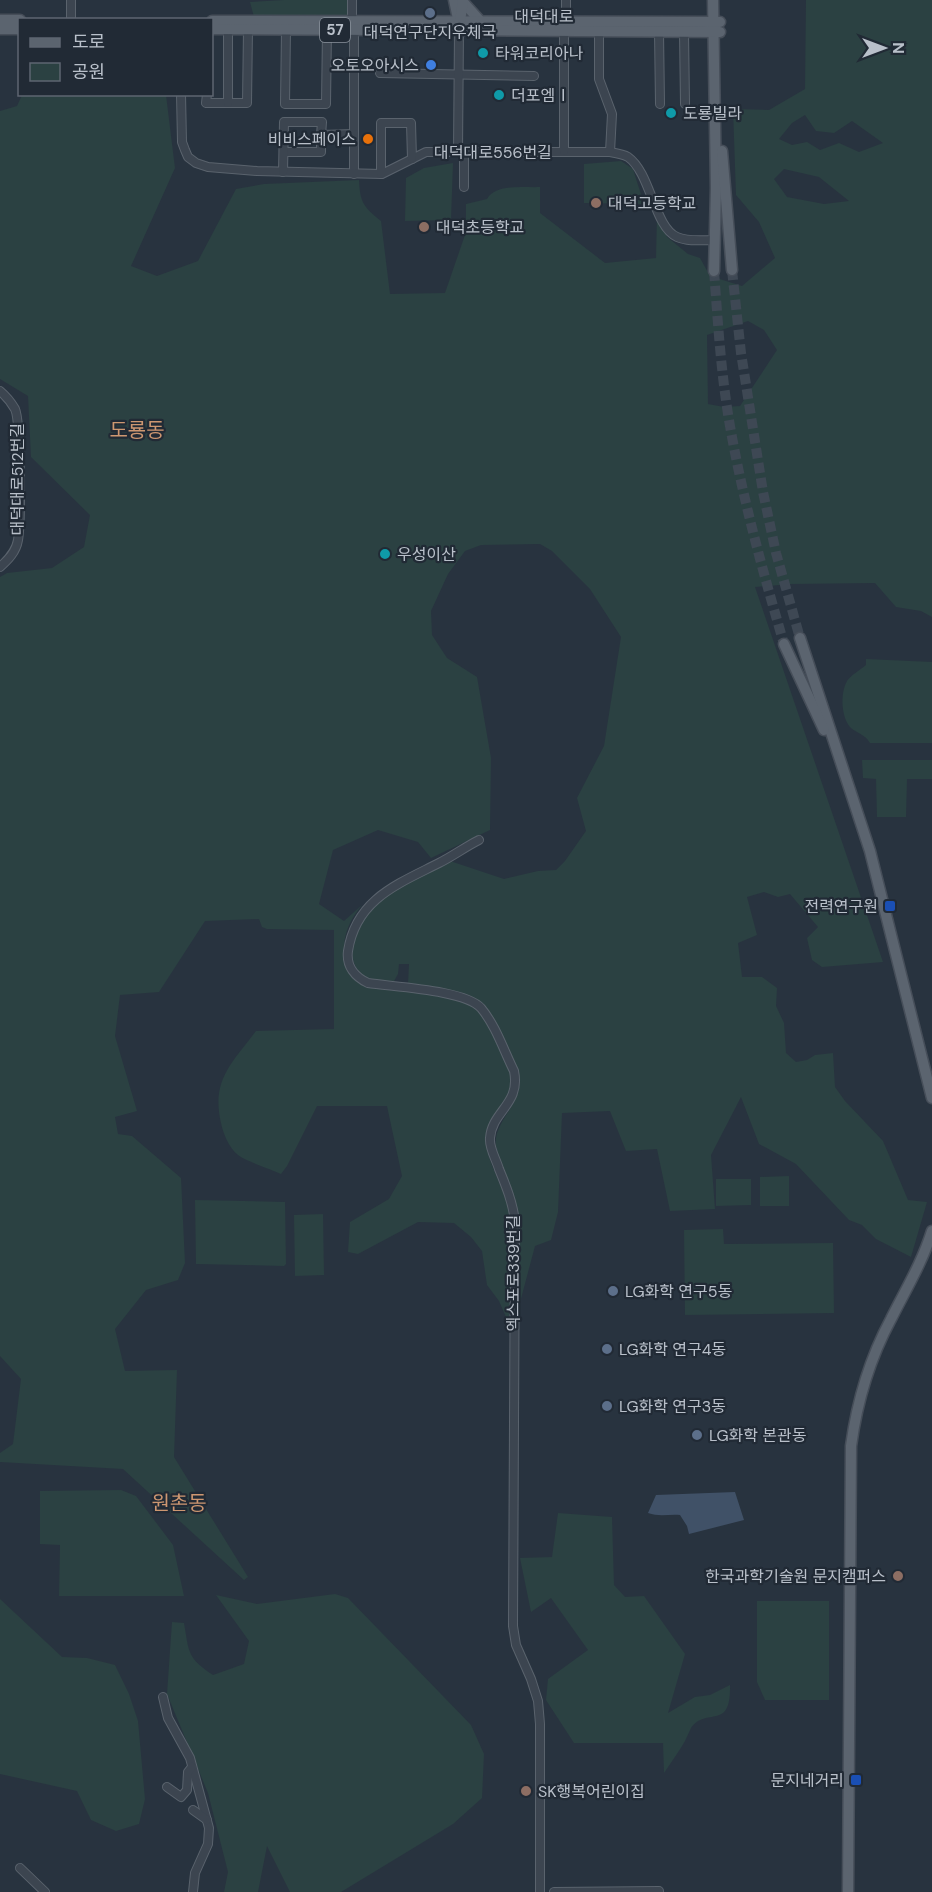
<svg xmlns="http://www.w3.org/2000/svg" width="932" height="1892" viewBox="0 0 932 1892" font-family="'DM Sans','Noto Sans KR',sans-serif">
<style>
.green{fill:#2b4142;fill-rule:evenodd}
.water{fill:#405167}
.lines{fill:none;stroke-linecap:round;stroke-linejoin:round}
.major-tunnel{stroke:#3e4854;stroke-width:10;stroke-dasharray:10 5;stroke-linecap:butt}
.minor-casing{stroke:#5a636d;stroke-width:10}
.major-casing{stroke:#464e59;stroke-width:13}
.minor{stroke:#3c4550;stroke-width:8}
.major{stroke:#5b646f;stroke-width:10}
.service-dot{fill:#5c6f8a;stroke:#212a35;stroke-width:2}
.culture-dot{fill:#0f9aa8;stroke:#212a35;stroke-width:2}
.shop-dot{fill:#3f7fe0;stroke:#212a35;stroke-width:2}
.food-dot{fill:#e8710a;stroke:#212a35;stroke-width:2}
.education-dot{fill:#8d6e63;stroke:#212a35;stroke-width:2}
.transit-dot{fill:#1a4fb4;stroke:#212a35;stroke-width:2}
.labels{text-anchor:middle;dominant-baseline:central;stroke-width:4.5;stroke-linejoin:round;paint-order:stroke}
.shield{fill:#212a35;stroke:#8b939d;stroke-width:1.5}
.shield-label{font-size:15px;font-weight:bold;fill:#b9c0ca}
.street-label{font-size:16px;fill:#b9c0ca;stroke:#212a35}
.poi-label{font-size:16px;fill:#b9c0ca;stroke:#212a35;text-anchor:start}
.quarter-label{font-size:20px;fill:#cd9771;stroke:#212a35}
</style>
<rect width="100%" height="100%" fill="#28333f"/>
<g class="green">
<path d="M284 0H349L350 15 345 19 254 17 250 2Z"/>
<path d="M806 0H932V617L921 611 896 607 875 583 791 584 755 587 883 962 822 967 812 960 807 938 818 927 790 894 778 897 764 892 747 897 757 935 738 943 742 977H762L777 988 776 1006 784 1023 786 1053 796 1062 807 1060 815 1055 833 1053 835 1087 845 1101 883 1141 908 1200 927 1202 911 1257 876 1239 862 1225 849 1220 796 1164 759 1144 741 1097 711 1155 715 1209 670 1211 657 1149 626 1151 610 1111 562 1113 558 1212 551 1240 535 1246 518 1310 519 1219 496 1147C493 1124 515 1110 519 1088 521 1074 513 1062 507 1050 479 991 469 993 408 984L409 964H399L398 974 393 983C376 981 357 979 353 959 351 952 353 944 355 936 368 894 415 879 450 861L504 879 538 871 556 870 565 861 586 831 577 798 604 746 621 637 590 589 552 551 540 544 481 545 465 551 448 574 431 611 432 635 447 658 477 677 491 758 490 830 431 858 418 842 378 830 333 850 319 904 344 921 362 905C351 918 340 939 346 955 349 965 351 978 360 984 366 987 375 988 382 989 409 993 463 991 481 1014 490 1025 516 1071 513 1084 512 1090 507 1099 504 1105 497 1115 487 1122 486 1136 484 1160 508 1192 511 1219 514 1251 510 1291 509 1324L499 1301 487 1285 482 1251 471 1237 454 1223 418 1222 358 1254 348 1252 350 1222 389 1199 402 1176 387 1106H317L287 1166 281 1174C271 1169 245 1161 238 1155 229 1148 223 1133 221 1123 211 1080 232 1063 256 1031L334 1029V930L267 929 262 927 259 919 205 921 159 992 120 995 115 1036 137 1111 115 1117 118 1134 132 1136 181 1178 185 1263 178 1280 146 1290 115 1329 125 1371 177 1370 174 1457 248 1577 244 1580 123 1469 0 1462V1453L13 1444 21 1379 0 1356V577L7 573 52 568 84 547 90 515 31 457 28 396 0 379V111L17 106 22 95H166L175 168 131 266 157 276 198 261 236 189 264 184 359 180C360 203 364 207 381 221L390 294 445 293 466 232V204L487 199C496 183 524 188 540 187V213L605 263 656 258 657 216 667 237 688 254 700 258 710 276 742 286 775 258 759 222 736 195 733 109 769 110 805 89ZM805 115 816 131 834 133 852 121 883 143 859 152 839 143 820 150 807 142 792 145 779 139 792 123ZM784 169 819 177 849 201 824 204 787 197 774 179ZM748 321 764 330 777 350 740 406 724 407 708 404 707 335Z"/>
<path d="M621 161 633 169 644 204 584 203V164Z"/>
<path d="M453 163 451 220 405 221 406 178 424 168Z"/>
<path d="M866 659 932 662V743H870C865 734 858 734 851 728 841 718 840 693 847 681 851 675 860 670 866 665Z"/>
<path d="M862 760H932V779H907L906 817H877L876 779 863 778Z"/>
<path d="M789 1176V1206H760V1177Z"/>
<path d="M716 1179H751V1205L716 1206Z"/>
<path d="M195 1200 285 1202 286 1264 284 1266 196 1264Z"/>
<path d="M323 1214 324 1275 295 1276 294 1215Z"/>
<path d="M723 1229 724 1244 833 1243 834 1313 685 1315 684 1230Z"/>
<path d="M121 1490 136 1496 173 1545 184 1596H59L60 1545 40 1544V1491Z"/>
<path d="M558 1513 612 1517 614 1585 625 1597 644 1596 685 1654 668 1713 695 1697 710 1695 730 1685C731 1732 707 1706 691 1728 689 1732 687 1737 685 1741 679 1752 671 1762 664 1773L663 1743H574L546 1700 548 1679 588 1650 551 1598 531 1612 520 1558 552 1557Z"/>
<path d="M335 1594 348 1598 471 1725 484 1754 482 1798 453 1824 341 1892H290L267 1846 258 1892H224L228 1872 208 1793 167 1694 172 1622 184 1623C189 1652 187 1658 213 1675L244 1664 249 1641 216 1595 257 1604Z"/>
<path d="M0 1599 62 1657 87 1658 115 1665 129 1694 138 1721 145 1799 139 1824 116 1831 91 1820 77 1791 0 1774Z"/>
<path d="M757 1601H829V1700H765L757 1682Z"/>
</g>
<path class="water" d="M735 1492 744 1520 689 1534 687 1526 680 1515C669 1514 659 1517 648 1513L656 1495Z"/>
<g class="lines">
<g class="major-tunnel">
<path d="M732 270 741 353 763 492 776 553 800 638"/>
<path d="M714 271C718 323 721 375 730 426 743 500 763 572 784 644"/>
</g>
<g class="minor-casing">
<g id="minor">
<path d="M352 0V22"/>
<path d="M566 0V22"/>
<path d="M71 20V0"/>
<path d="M286 29 285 104H326L327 30"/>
<path d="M354 30V174"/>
<path d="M599 31V79L612 114 610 152"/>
<path d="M659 32 660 104"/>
<path d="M684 32 685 104"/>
<path d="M380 73 534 76"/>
<path d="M181 94 182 142 185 150 188 157 196 163 208 167 257 171 382 174 426 152H610C616 153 623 154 628 157 651 173 654 227 677 237 688 242 703 240 715 240"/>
<path d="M207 94 206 103H247L248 29"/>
<path d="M228 103V29"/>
<path d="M458 151 459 30"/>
<path d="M464 151V187"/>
<path d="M564 151V31"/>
<path d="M284 152H321V135"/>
<path d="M283 172 284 122H322L321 135 354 134"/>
<path d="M381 174V123H411L412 159"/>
<path d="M0 391C6 396 11 402 15 409 21 422 21 524 18 540 16 552 8 560 0 567"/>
<path d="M479 840C465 847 453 856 439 863 398 884 356 899 348 951 346 966 355 977 368 983 394 987 465 990 481 1008 496 1026 504 1051 514 1071 521 1104 492 1111 490 1138 489 1148 496 1159 499 1169 506 1186 513 1203 515 1222L513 1626 516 1645 531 1679 538 1701 540 1724V1892"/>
<path d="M163 1697 168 1718 190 1758 209 1828 208 1844 195 1873 193 1892"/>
<path d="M167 1787 181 1797 187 1790 188 1772 192 1767"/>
<path d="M193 1810 207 1820"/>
<path d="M20 1868 45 1892"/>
<path d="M554 1892 659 1891"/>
</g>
</g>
<g class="major-casing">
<g id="major">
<path d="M454 0 458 19"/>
<path d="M713 0 716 188 714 271"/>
<path d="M463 2 482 23"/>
<path d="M0 20H20"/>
<path d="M212 21 720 22"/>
<path d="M0 29H20"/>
<path d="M212 29 377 30"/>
<path d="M459 29 463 0"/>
<path d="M456 30 720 32"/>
<path d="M722 151 732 270"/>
<path d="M800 638 870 851 932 1098"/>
<path d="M784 644 824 730"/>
<path d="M848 1892 851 1446C857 1402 870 1358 891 1319 906 1289 922 1263 932 1231"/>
</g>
</g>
<use href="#minor" class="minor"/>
<use href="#major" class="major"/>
</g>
<g class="service-dot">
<circle cx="430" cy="13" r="6"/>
<circle cx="613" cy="1291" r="6"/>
<circle cx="607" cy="1349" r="6"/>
<circle cx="607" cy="1406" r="6"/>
<circle cx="697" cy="1435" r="6"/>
</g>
<g class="culture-dot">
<circle cx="483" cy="53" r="6"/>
<circle cx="499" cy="95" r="6"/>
<circle cx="671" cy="113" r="6"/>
<circle cx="385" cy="554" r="6"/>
</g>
<circle class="shop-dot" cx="431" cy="65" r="6"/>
<circle class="food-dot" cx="368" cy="139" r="6"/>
<g class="education-dot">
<circle cx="596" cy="203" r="6"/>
<circle cx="424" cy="227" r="6"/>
<circle cx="898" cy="1576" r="6"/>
<circle cx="526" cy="1791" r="6"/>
</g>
<g class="transit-dot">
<rect x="884" y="900" width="12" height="12" rx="3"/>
<rect x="850" y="1774" width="12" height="12" rx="3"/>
</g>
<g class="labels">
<rect class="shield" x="320" y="18" width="30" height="24" rx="4.5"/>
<g class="shield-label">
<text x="335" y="30">57</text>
</g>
<g class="street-label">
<text x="544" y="16">대덕대로</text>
<text x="493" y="152">대덕대로556번길</text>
<text transform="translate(17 479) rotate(-90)">대덕대로512번길</text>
<text transform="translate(513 1273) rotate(-90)">엑스포로339번길</text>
</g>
<g class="poi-label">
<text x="430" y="32" text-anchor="middle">대덕연구단지우체국</text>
<text x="495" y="53">타워코리아나</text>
<text x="419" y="65" text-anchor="end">오토오아시스</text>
<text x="511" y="95">더포엠Ⅰ</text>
<text x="683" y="113">도룡빌라</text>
<text x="356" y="139" text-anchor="end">비비스페이스</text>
<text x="608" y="203">대덕고등학교</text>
<text x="436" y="227">대덕초등학교</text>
<text x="397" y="554">우성이산</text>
<text x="878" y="906" text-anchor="end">전력연구원</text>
<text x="625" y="1291">LG화학 연구5동</text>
<text x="619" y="1349">LG화학 연구4동</text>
<text x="619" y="1406">LG화학 연구3동</text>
<text x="709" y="1435">LG화학 본관동</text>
<text x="886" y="1576" text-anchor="end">한국과학기술원 문지캠퍼스</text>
<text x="844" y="1780" text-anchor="end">문지네거리</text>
<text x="538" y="1791">SK행복어린이집</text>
</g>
<g class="quarter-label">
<text x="137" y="430">도룡동</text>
<text x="179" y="1503">원촌동</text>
</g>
</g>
<rect x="18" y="18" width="195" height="78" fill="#212a35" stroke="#5e6671" stroke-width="1.5"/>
<rect x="30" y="38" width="30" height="9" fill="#5b646f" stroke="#5e6671" stroke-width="1.5"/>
<text x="72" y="48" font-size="18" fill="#b9c0ca">도로</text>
<rect x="30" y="63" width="30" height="18" fill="#2b4142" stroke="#5e6671" stroke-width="1.5"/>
<text x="72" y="78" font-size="18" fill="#b9c0ca">공원</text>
<g transform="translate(884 48) rotate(90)" stroke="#212a35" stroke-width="4.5" paint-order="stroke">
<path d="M0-4.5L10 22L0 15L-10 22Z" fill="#b9c0ca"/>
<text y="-9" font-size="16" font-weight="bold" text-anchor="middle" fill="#b9c0ca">N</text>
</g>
</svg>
